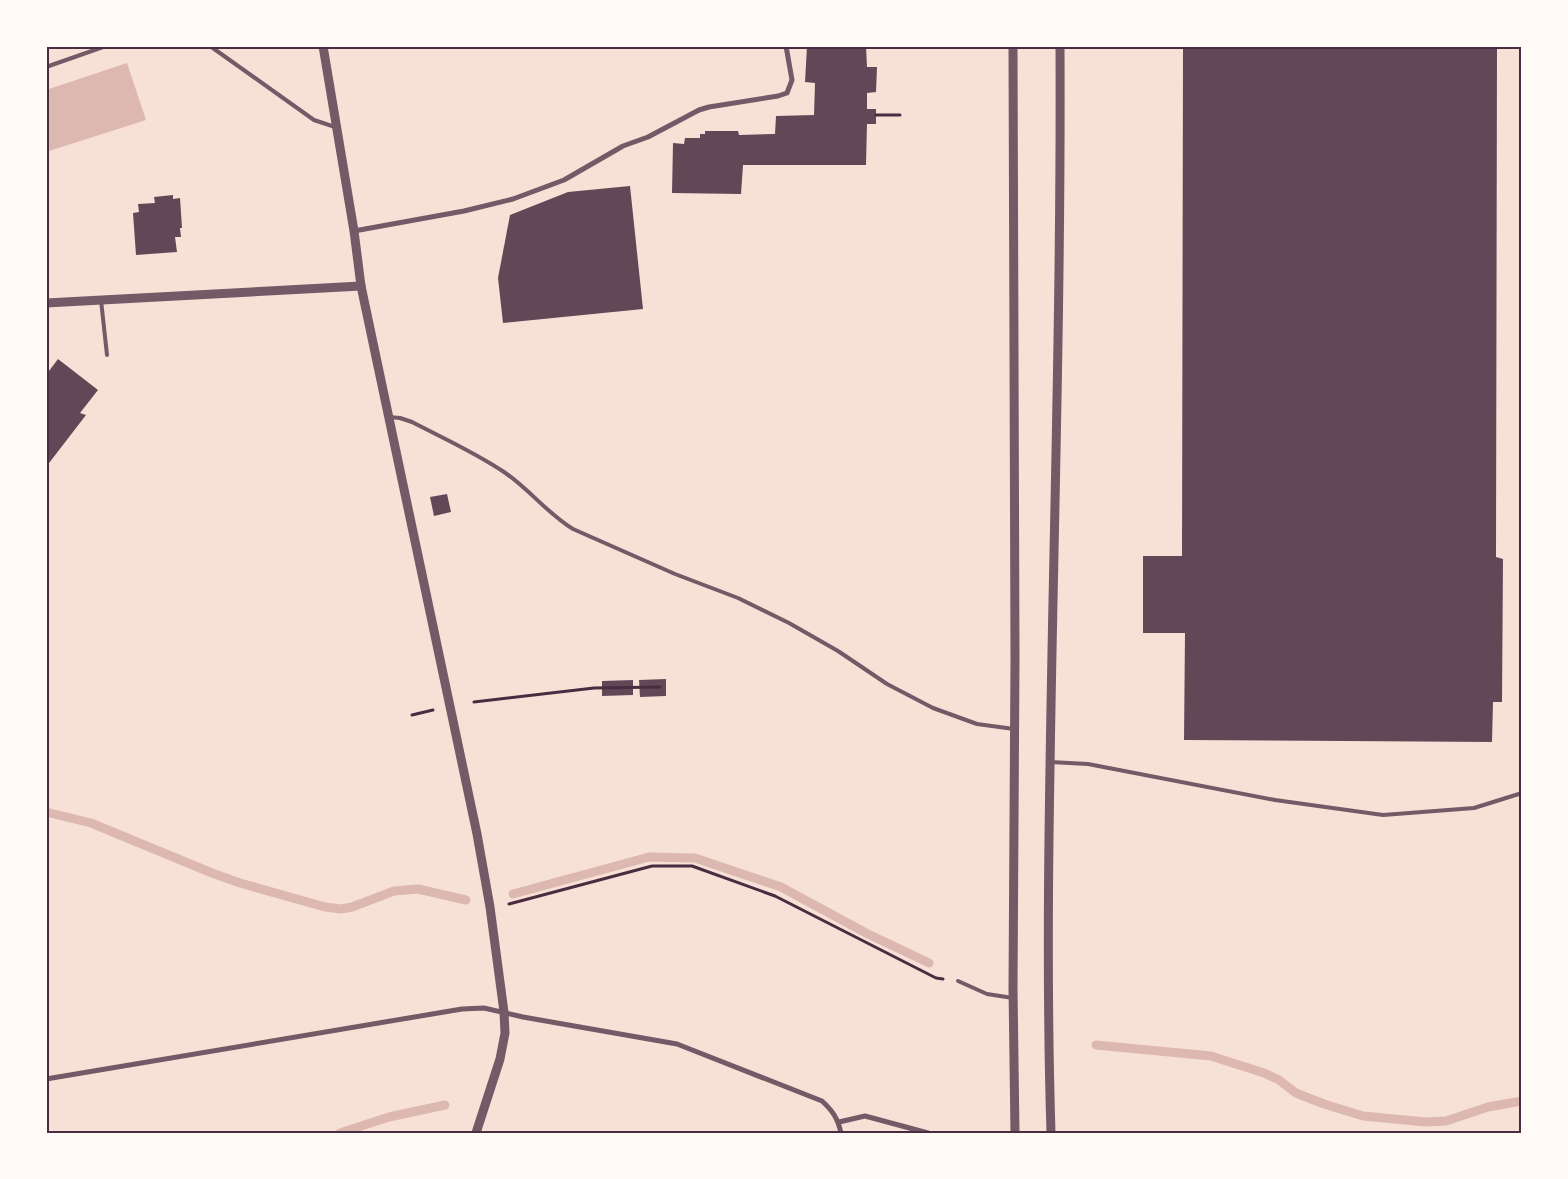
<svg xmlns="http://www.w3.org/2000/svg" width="1568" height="1179" viewBox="0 0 1568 1179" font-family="'Nunito Sans',sans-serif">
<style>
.water{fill:#dcb8b0}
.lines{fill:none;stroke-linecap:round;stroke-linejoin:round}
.stream{stroke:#dcb8b0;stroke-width:9}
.building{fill:#644757}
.path{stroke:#4a2c40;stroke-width:3}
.service{stroke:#755966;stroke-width:4}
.minor{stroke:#755966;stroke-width:5}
.tertiary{stroke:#755966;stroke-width:9}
.neatline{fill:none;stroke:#4a2c40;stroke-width:2}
</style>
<rect width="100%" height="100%" fill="#f7e1d7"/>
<path class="water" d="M127 63 146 120 46 152V90Z"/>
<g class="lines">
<g class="stream">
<path d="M46 812 91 823 212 873 240 883 325 907 341 909 352 907 394 891 418 889 466 900"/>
<path d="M513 894 649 857 695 858 781 887 866 933 929 963"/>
<path d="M1096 1045 1211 1056 1264 1073 1279 1080 1296 1093 1324 1104 1363 1116 1426 1122 1446 1121 1488 1107 1522 1101"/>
<path d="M340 1133 389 1117 445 1105"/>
</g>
</g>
<g class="building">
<path d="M807 46H866L867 67H877L876 92 867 93V109H876V124H867L866 165H743L741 194 672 193 673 143 684 144 685 138H700V134H705V131H738L739 135 775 134 776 116 814 115 815 83 805 82Z"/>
<path d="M1183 46H1497L1496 557 1503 559 1502 702H1493L1492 742 1184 740 1185 633H1143V556H1182Z"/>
<path d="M630 186 643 309 503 323 498 278 510 215 568 192Z"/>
<path d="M173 195V199L180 198 182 228H180L181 237H175L177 252 136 255 133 213 139 212 138 204 155 203 154 197Z"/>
<path d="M58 359 98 390 80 413 86 415 46 467V375Z"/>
<path d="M447 494 451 512 434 516 430 497Z"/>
<path d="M666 679V696L640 697 639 680Z"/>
<path d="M633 680V695L602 696V681Z"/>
</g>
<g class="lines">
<g class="path">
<path d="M876 115H900"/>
<path d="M474 702 594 688 660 687"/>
<path d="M412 715 433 710"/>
<path d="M509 904 652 866H692L775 896 936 978 943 979"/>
</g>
<g class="service">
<path d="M210 46 314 120 335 127"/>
<path d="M46 67 106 46"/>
<path d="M101 300 107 355"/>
<path d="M389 417 400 418 412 422C443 438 476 453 504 472 529 489 548 514 573 529L675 574 738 598 789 623 838 651 887 684 933 708 977 724 1014 729"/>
<path d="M1050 762 1088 764 1275 800 1383 815 1474 808 1522 793"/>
<path d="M958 981 987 994 1013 998"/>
</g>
<g class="minor">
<path d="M354 231 464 211 513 199 564 180 623 146 648 137 699 110 709 107 778 96 787 93 792 80 786 46"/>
<path d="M46 1079 462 1009 484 1008 523 1017 677 1044 822 1101C833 1111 838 1119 841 1133"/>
<path d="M839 1122 865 1116 928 1133"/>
</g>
<g class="tertiary">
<path d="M323 46 354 231 361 286 477 834 490 907 504 1012 505 1033 500 1059 476 1133"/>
<path d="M1013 46 1015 658 1013 988 1015 1133"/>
<path d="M46 303 361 286"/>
<path d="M1051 1133C1046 973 1049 812 1052 652 1056 450 1061 248 1060 46"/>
</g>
</g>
<rect width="1568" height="1179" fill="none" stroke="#fffaf5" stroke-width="95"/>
<rect x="48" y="48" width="1472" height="1084" class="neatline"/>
</svg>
